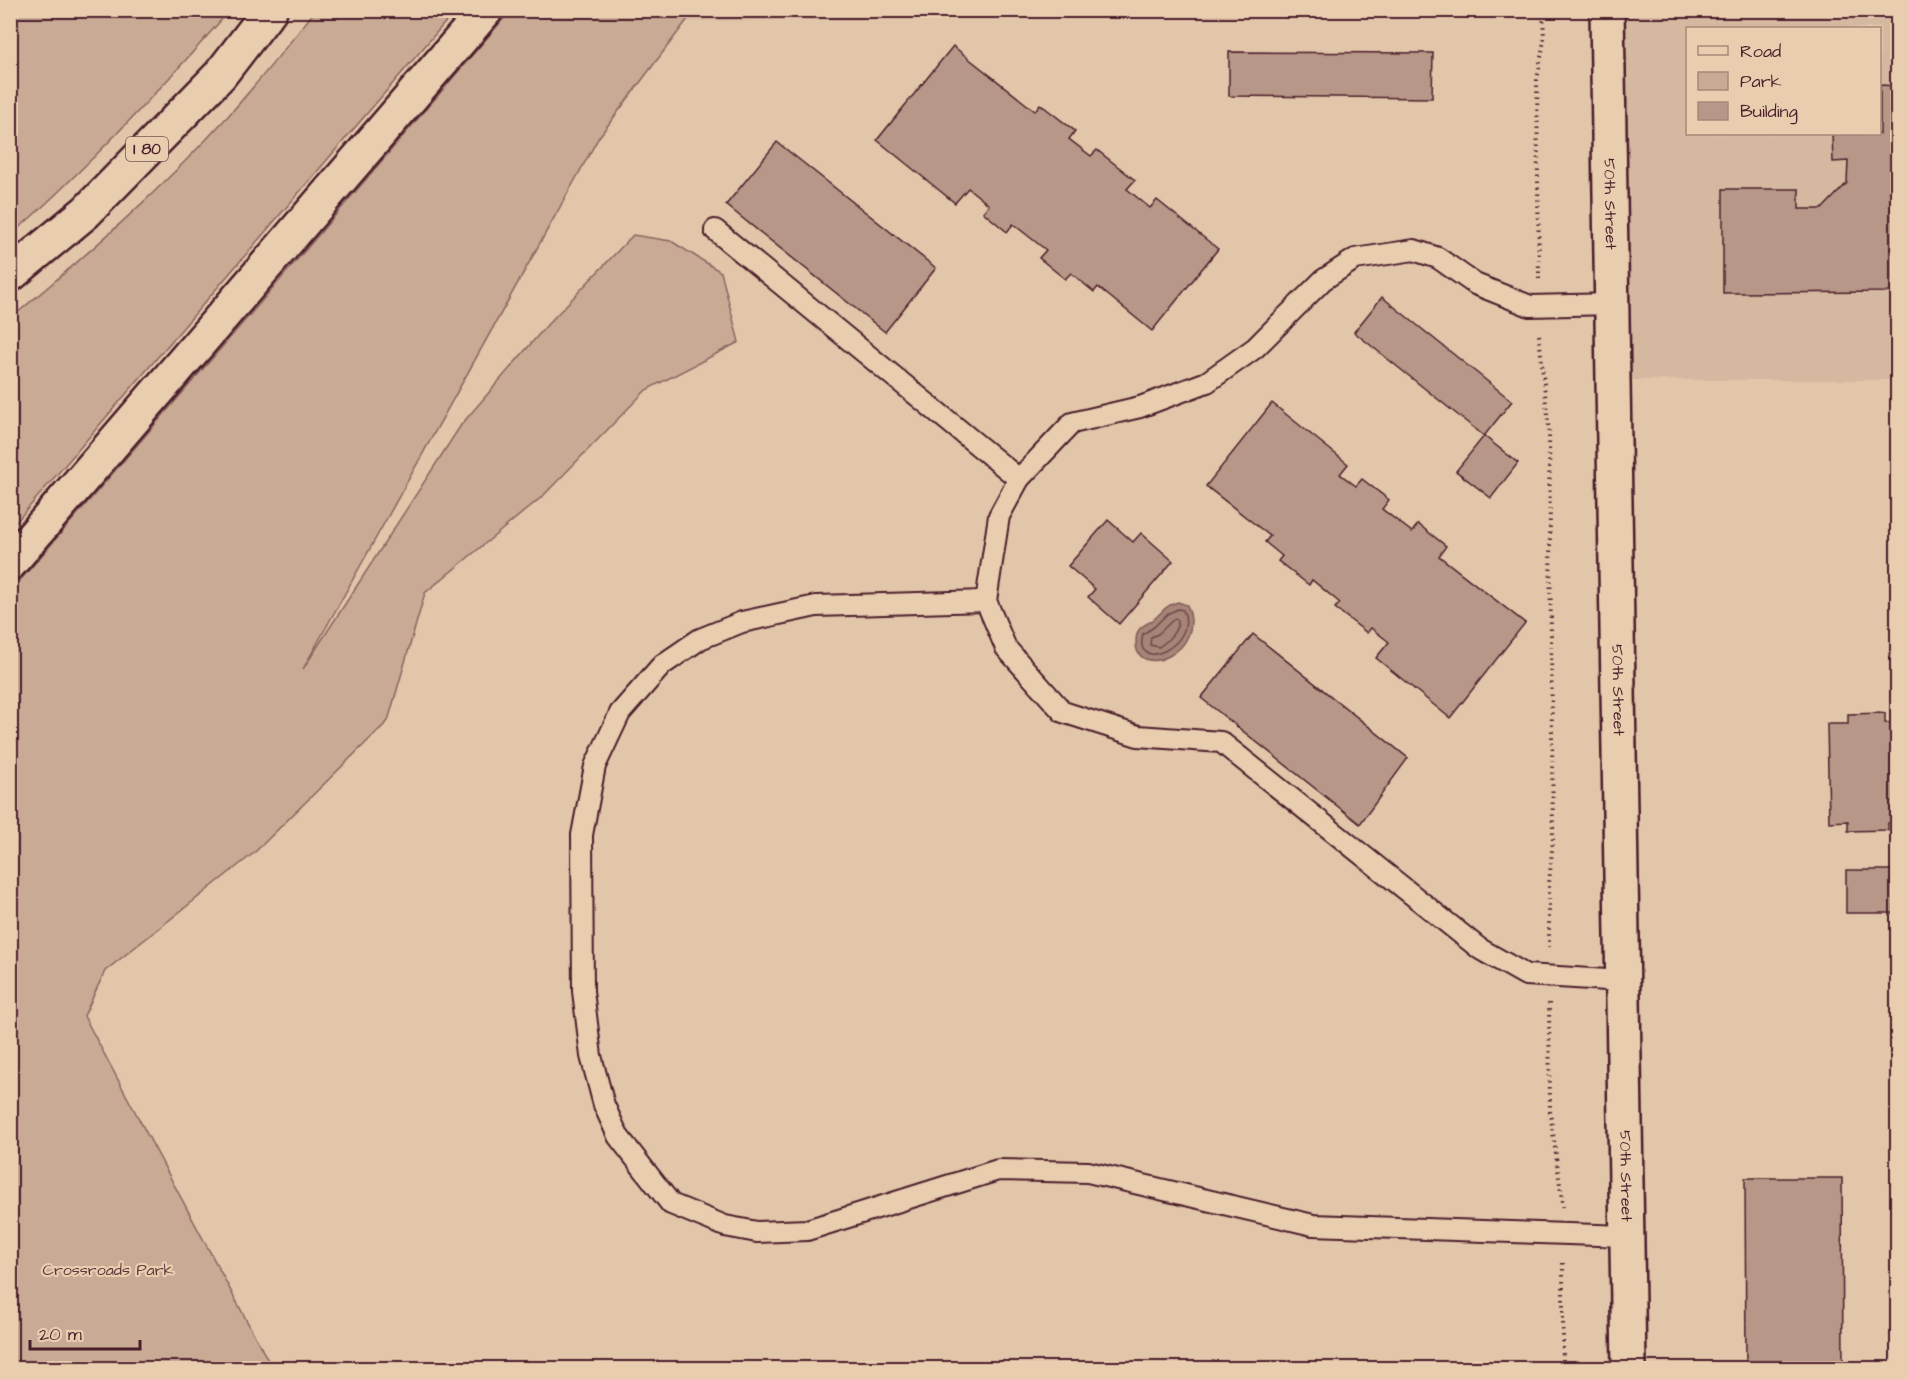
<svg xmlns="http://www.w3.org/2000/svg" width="1908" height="1379" viewBox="0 0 1908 1379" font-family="'Architects Daughter',sans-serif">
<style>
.built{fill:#d5b8a0;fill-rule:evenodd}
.green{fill:#c9aa94;stroke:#8a6460;stroke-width:1.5}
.water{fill:#a68477;stroke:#815c59;stroke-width:1.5}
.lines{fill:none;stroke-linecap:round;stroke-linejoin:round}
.shore{stroke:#6f4749;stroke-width:1.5}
.building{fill:#b79787;stroke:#4a1f2b;stroke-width:1.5}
.service-casing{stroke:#4a1f2b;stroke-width:24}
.secondary-casing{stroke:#4a1f2b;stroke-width:38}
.motorway-casing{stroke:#4a1f2b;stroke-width:38}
.path{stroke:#4a1f2b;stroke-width:4;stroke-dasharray:1.5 4.5;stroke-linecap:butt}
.service{stroke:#e8cdaf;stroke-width:20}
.secondary{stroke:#e8cdaf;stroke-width:33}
.motorway{stroke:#e8cdaf;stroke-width:33}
.labels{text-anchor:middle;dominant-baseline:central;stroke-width:4.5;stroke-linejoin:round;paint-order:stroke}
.shield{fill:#e8cdaf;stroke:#795353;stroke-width:1.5}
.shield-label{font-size:15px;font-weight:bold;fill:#4a1f2b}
.street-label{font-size:16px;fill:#4a1f2b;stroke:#e8cdaf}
.park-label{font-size:16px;fill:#5d343b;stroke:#e8cdaf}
</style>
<rect width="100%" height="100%" fill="#e2c6aa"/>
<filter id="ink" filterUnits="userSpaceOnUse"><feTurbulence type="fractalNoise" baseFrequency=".0167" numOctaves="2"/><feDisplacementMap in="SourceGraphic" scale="12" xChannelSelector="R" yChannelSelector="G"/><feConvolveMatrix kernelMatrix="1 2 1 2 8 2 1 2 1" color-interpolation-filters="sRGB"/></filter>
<g filter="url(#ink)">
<path class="built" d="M694 10 1897 11V380H1614L1606 12 686 21ZM1688 28H1880V134H1688Z"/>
<g class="green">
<path d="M11 10 229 11C186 61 141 109 95 156 67 183 41 211 11 234Z"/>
<path d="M511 10 694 11 599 137 303 669 461 425 547 325 633 235 671 241 721 272 739 342 646 390 543 496 425 593 388 721 254 853 105 971 84 1016 272 1368H11V591L279 281Z"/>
<path d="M315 11H455L11 528V318C87 255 161 190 228 116 258 83 287 46 315 11Z"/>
</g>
<path class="water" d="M1178 602 1187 605C1209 652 1134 682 1136 641 1136 631 1140 627 1148 623 1161 617 1160 607 1178 602Z"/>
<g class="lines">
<g class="shore">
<path d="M1178 609 1183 610C1200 644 1132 676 1143 634L1154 627 1167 614Z"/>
<path d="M1175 618 1178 620C1178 631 1168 641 1159 647L1150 645 1151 637 1158 634Z"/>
</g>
</g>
<g class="building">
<path d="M953 46 1035 111 1040 104 1075 131 1069 139 1091 156 1097 150 1135 180 1127 189 1150 208 1157 200 1218 249 1152 331 1098 287 1094 292 1071 273 1065 279 1039 258 1046 250 1013 224 1007 232 983 212 989 205 968 188 955 203 877 140Z"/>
<path d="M1229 52 1433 53 1432 98 1229 96Z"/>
<path d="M1880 85 1898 86V292L1723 293V189H1799V209H1822L1847 183 1848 161 1833 162 1832 134H1880Z"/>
<path d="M777 142 936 268 885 332 726 205Z"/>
<path d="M1382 297 1512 401 1484 436 1354 332Z"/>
<path d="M1272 403 1348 464 1340 474 1356 486 1362 479 1389 500 1382 509 1412 532 1418 524 1446 546 1439 556 1525 623 1450 718 1376 658 1389 642 1371 628 1367 633 1335 608 1340 603 1312 580 1309 585 1278 561 1282 556 1265 542 1270 536 1206 486Z"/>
<path d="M1484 436 1518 463 1491 498 1456 471Z"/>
<path d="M1108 520 1133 542 1141 533 1173 561 1119 624 1088 597 1095 589 1068 566Z"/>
<path d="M1253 634 1408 758 1360 824 1201 698Z"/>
<path d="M1885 713V723H1898V823H1888V830L1848 831V821L1829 822 1827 724H1848V714Z"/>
<rect x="1846" y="870" width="52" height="43"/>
<path d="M1745 1178H1842L1843 1368H1746Z"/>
</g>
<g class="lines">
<g class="service-casing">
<g id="service">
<path d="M715 230 1019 479"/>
<path d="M1613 304 1530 306 1475 284 1438 258 1414 250 1355 259 1323 280 1255 348 1207 382 1140 407 1072 423 1019 479 999 516 986 601 1006 648 1063 712 1138 736 1221 742 1480 949 1526 975 1623 981"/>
<path d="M986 601 816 606 742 622 700 639 662 665 620 713 595 766 582 835 583 991 591 1056 604 1105 618 1136 671 1204 725 1226 757 1232 807 1230 998 1170 1088 1172 1313 1225 1627 1236"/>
</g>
</g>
<g class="secondary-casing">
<g id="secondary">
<path id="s1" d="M1607 10 1629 1368"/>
</g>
</g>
<g class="motorway-casing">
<g id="motorway">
<path d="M10 275 86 212 220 75 270 10"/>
<path d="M10 563 486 10"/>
</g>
</g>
<g class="path">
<path d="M1539 279 1537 80 1544 40 1543 10"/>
<path d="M1539 335 1549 433 1553 840 1549 883V947"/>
<path d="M1549 1003 1550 1111 1563 1207"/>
<path d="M1563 1263V1368"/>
</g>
<use href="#service" class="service"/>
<use href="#secondary" class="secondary"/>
<use href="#motorway" class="motorway"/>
</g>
</g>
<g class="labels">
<rect class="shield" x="126" y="137" width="42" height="24" rx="4.5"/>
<g class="shield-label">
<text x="147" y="149">I 80</text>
</g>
<g class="street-label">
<text stroke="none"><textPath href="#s1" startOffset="194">50th Street</textPath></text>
<text stroke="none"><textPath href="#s1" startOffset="680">50th Street</textPath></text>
<text stroke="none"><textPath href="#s1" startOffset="1166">50th Street</textPath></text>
</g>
<g class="park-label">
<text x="108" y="1270">Crossroads Park</text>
</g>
</g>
<rect width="1908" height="1379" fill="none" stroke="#e8cdaf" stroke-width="36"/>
<rect x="18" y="18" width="1872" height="1343" fill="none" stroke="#4a1f2b" stroke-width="2" filter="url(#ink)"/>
<rect x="1686" y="27" width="195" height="108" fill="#e8cdaf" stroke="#a9877a" stroke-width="1.5"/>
<rect x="1698" y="46" width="30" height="9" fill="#e8cdaf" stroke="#a9877a" stroke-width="1.5"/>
<text x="1740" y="57" font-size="18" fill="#4a1f2b">Road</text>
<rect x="1698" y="72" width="30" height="18" fill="#c9aa94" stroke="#a9877a" stroke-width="1.5"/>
<text x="1740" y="87" font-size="18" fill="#4a1f2b">Park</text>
<rect x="1698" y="102" width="30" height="18" fill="#b79787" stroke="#a9877a" stroke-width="1.5"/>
<text x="1740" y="117" font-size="18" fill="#4a1f2b">Building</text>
<path d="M30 1340v9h110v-9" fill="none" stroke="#4a1f2b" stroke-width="3"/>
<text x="39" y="1340" font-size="18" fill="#4a1f2b" stroke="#e8cdaf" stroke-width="4.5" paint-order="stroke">20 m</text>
</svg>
